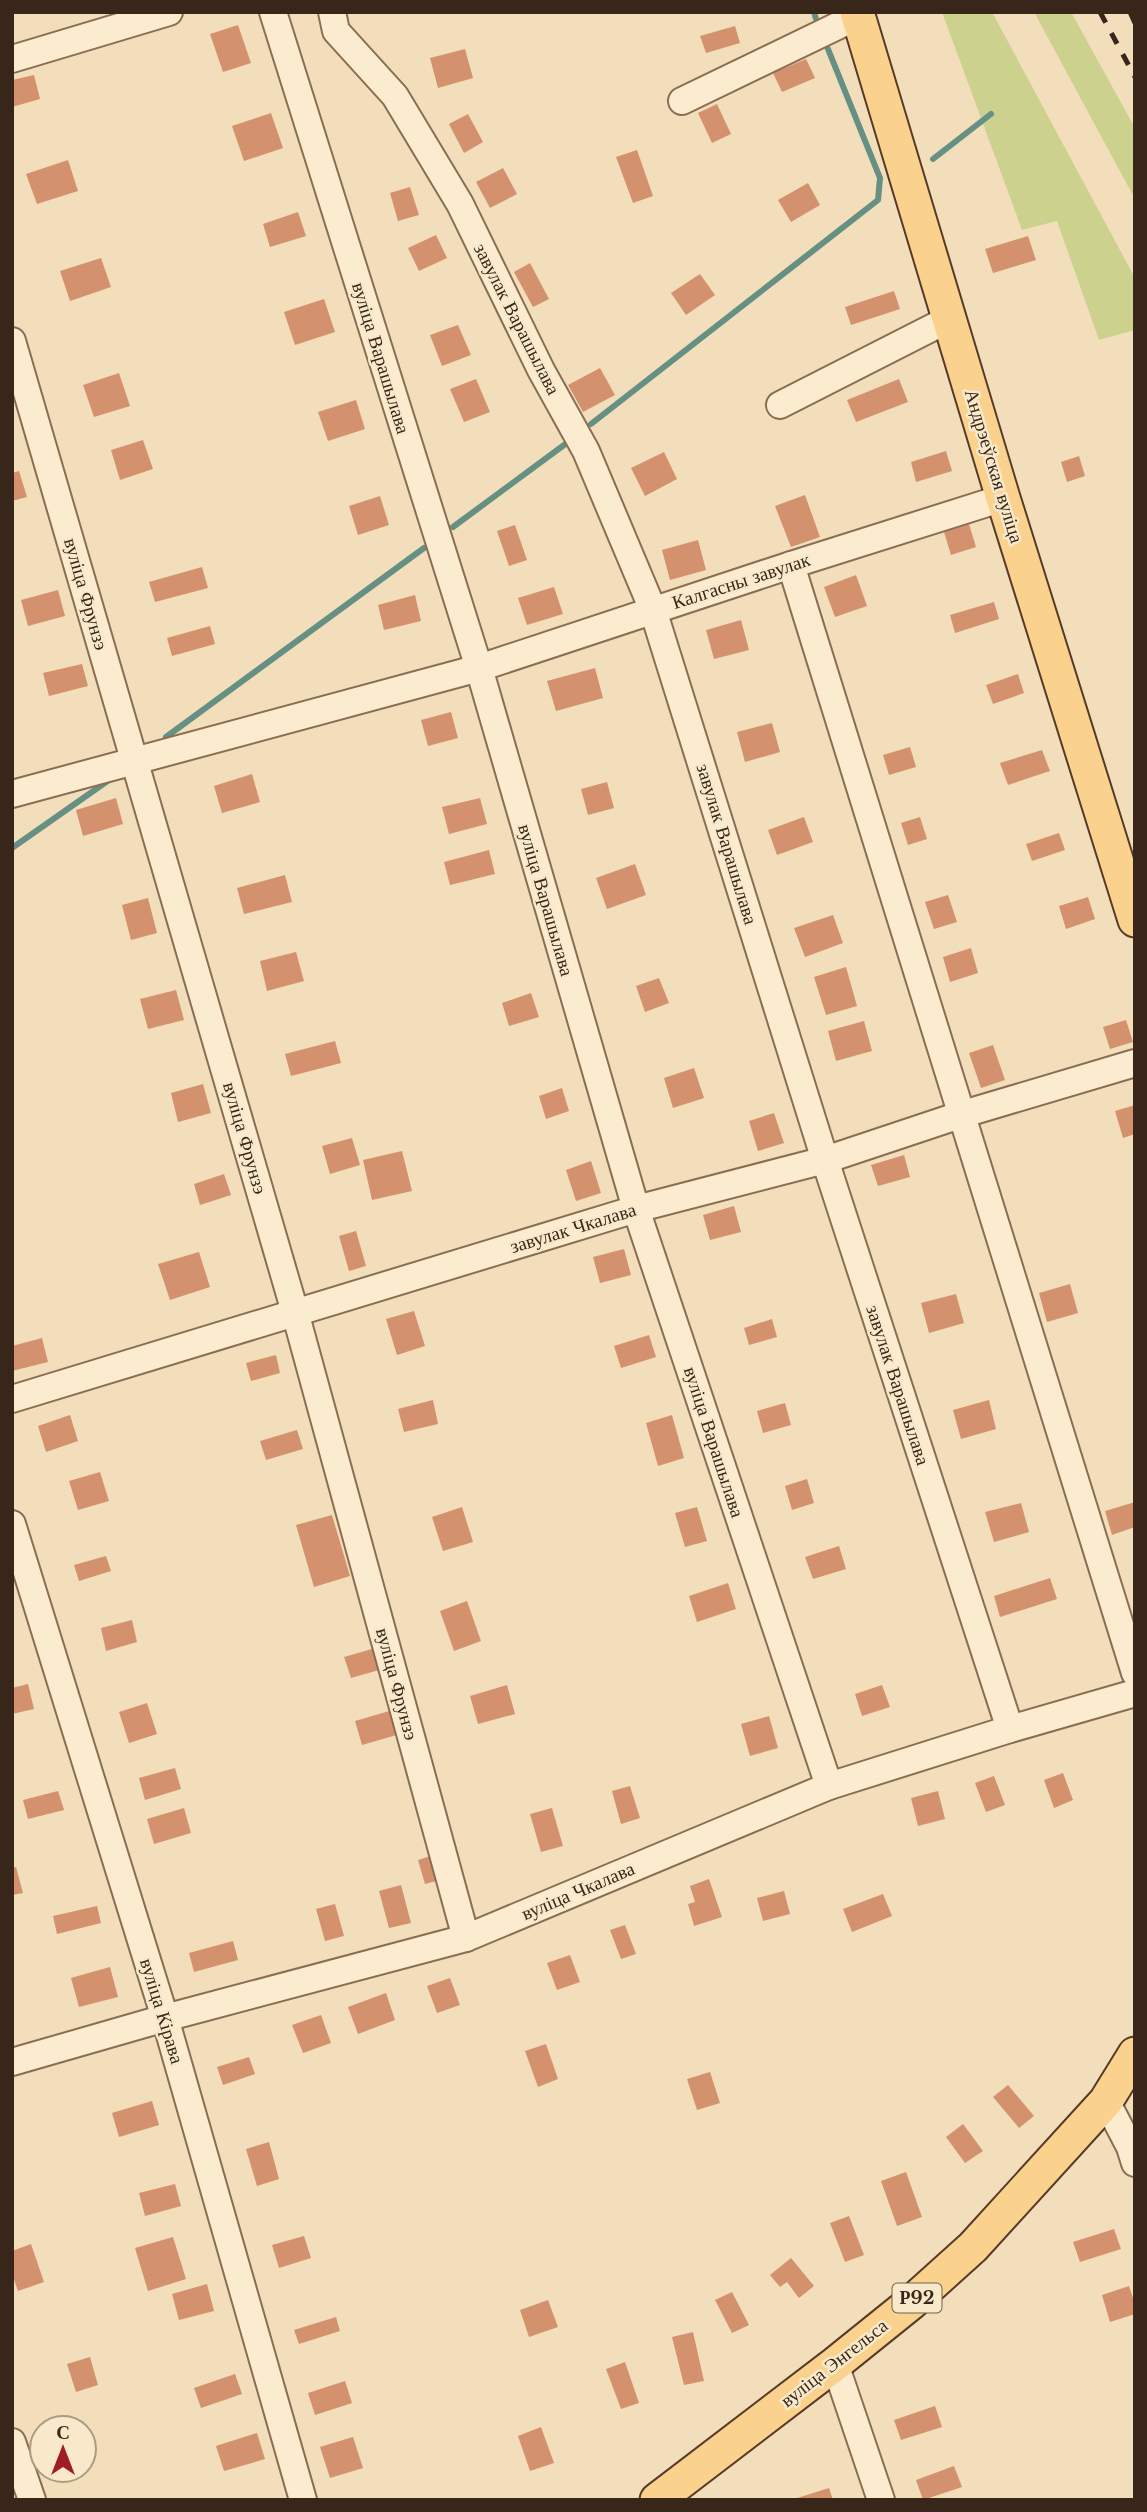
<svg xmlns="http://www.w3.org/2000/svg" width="1147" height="2512" viewBox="0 0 1147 2512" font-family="'Libre Baskerville',serif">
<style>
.green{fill:#cdd18e}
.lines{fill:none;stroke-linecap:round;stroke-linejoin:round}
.stream{stroke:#669083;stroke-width:6}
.building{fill:#d4916d}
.minor-casing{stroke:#8b6d53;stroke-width:30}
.major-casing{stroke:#573b28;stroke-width:37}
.minor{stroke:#fceccf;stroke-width:26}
.major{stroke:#fad18d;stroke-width:33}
.rail{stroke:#38261a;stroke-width:5;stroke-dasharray:12 12;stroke-linecap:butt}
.labels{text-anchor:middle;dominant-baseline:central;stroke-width:5;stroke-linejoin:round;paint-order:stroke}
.shield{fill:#f9e9cb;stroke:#72604f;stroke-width:2}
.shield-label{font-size:18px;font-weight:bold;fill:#38261a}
.street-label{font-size:19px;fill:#38261a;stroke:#f9e9cb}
</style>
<rect width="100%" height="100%" fill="#f2debb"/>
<g class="green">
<path d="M942 12H992L1135 278V330L1099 340 1057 221 1022 230Z"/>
<path d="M1034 12H1071L1135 128V199Z"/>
</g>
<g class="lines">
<g class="stream">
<path d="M814 12 816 19"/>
<path d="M933 159 991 114"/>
<path d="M591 424 878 200 880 178 828 49"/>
<path d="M453 527 564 445"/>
<path d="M166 737 424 548"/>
<path d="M12 848 109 780"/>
</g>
</g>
<g class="building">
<path d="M238 25 251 63 223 72 210 34Z"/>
<path d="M735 26 740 43 706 53 700 36Z"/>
<path d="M465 49 473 78 438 88 430 58Z"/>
<path d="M806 59 815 78 782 92 773 73Z"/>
<path d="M34 75 40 99 12 107V80Z"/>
<path d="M717 104 731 134 712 143 698 113Z"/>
<path d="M271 113 283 148 244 161 232 126Z"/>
<path d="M468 114 483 142 464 153 449 124Z"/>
<path d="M637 150 653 196 633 203 616 157Z"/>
<path d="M68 160 78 191 37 204 26 174Z"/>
<path d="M503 168 517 194 490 208 476 182Z"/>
<path d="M808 183 820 205 791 222 778 200Z"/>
<path d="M410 187 419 215 398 221 390 193Z"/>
<path d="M298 212 306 236 270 247 263 224Z"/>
<path d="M436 235 447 258 419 271 408 248Z"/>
<path d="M1028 236 1036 260 993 273 985 249Z"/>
<path d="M101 258 111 287 70 301 60 271Z"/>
<path d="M530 263 549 299 533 307 514 272Z"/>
<path d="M700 274 715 295 686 315 671 293Z"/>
<path d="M894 291 900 309 851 325 845 307Z"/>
<path d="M324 299 335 332 295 345 284 312Z"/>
<path d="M458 325 471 355 442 366 430 335Z"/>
<path d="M600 368 615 395 583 412 568 385Z"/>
<path d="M119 373 130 406 94 417 83 385Z"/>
<path d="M476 379 490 412 464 422 450 389Z"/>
<path d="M899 379 908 402 856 422 847 400Z"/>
<path d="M356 400 365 429 328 441 318 412Z"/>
<path d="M143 440 153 469 120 480 111 450Z"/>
<path d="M946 451 952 471 916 482 911 462Z"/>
<path d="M664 452 677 479 645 496 631 468Z"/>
<path d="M1079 456 1085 476 1067 482 1061 462Z"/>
<path d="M19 471 27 497 12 501V473Z"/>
<path d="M805 495 820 537 791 547 775 506Z"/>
<path d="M380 496 389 525 358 535 349 506Z"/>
<path d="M969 524 976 547 951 555 944 532Z"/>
<path d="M515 525 527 560 509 566 497 531Z"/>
<path d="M698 540 706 570 670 580 662 550Z"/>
<path d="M202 567 208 588 155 602 149 582Z"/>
<path d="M856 575 867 606 835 617 824 587Z"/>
<path d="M554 587 563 614 527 625 518 598Z"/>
<path d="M58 590 65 616 28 626 21 600Z"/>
<path d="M415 595 421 621 384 630 378 605Z"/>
<path d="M994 602 999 619 955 633 950 615Z"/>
<path d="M741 620 749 650 714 659 706 630Z"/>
<path d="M210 626 215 644 172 656 167 638Z"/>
<path d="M82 664 88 686 49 696 43 673Z"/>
<path d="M595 668 603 698 556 711 547 681Z"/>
<path d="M1018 674 1024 693 993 704 986 685Z"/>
<path d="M451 712 458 738 428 746 421 720Z"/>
<path d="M772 723 780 752 745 762 737 732Z"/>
<path d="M910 747 916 767 889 775 883 755Z"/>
<path d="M1042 750 1050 771 1008 785 1000 763Z"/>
<path d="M252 774 260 802 222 813 214 786Z"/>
<path d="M607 782 614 808 588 815 581 789Z"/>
<path d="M116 798 123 824 83 836 76 810Z"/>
<path d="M480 798 487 824 449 834 442 807Z"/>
<path d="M804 817 813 842 777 855 768 830Z"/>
<path d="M920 817 927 839 908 845 901 823Z"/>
<path d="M1059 833 1065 850 1032 861 1026 844Z"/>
<path d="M489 850 495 874 450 885 444 862Z"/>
<path d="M635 864 646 895 607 909 596 878Z"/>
<path d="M285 875 292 902 244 914 237 888Z"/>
<path d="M948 895 957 922 934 929 925 902Z"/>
<path d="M1088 897 1095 919 1066 929 1059 906Z"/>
<path d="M148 898 157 933 131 940 122 905Z"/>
<path d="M833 915 843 943 805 957 794 928Z"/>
<path d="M971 948 978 973 950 982 943 957Z"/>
<path d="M296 952 304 981 267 991 260 961Z"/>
<path d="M846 967 857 1006 826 1015 814 977Z"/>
<path d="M659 978 669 1003 645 1012 636 986Z"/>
<path d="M176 990 184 1020 148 1029 140 999Z"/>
<path d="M531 993 539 1017 509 1026 502 1003Z"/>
<path d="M1126 1020 1133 1042 1110 1049 1103 1027Z"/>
<path d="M864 1021 872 1051 836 1061 828 1031Z"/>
<path d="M335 1041 341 1063 291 1076 285 1054Z"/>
<path d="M993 1045 1005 1080 981 1088 969 1053Z"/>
<path d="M694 1068 704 1098 673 1108 664 1078Z"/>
<path d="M203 1084 211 1113 178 1122 171 1093Z"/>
<path d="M562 1088 569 1111 546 1119 539 1096Z"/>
<path d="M1135 1105V1134L1123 1138 1115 1111Z"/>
<path d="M774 1113 784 1143 758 1151 749 1121Z"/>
<path d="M352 1138 360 1165 330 1174 322 1146Z"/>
<path d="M402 1151 412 1191 372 1200 363 1160Z"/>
<path d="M904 1155 910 1177 878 1186 871 1165Z"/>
<path d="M591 1161 601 1193 576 1201 566 1170Z"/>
<path d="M224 1174 231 1195 200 1205 194 1184Z"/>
<path d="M734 1206 741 1232 710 1240 703 1215Z"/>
<path d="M356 1231 366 1266 349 1271 339 1236Z"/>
<path d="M624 1249 631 1275 600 1283 593 1257Z"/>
<path d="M199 1252 210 1287 170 1300 158 1264Z"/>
<path d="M1070 1284 1078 1313 1047 1322 1039 1293Z"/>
<path d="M956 1294 964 1323 929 1333 921 1303Z"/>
<path d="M414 1311 425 1346 397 1355 386 1319Z"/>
<path d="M772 1319 777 1337 749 1345 744 1328Z"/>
<path d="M649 1335 656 1357 621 1368 614 1346Z"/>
<path d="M42 1338 48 1362 12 1371V1346Z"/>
<path d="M276 1355 280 1373 251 1381 246 1363Z"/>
<path d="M433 1400 438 1424 404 1432 398 1409Z"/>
<path d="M989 1400 996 1429 961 1439 953 1410Z"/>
<path d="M785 1403 791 1425 763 1433 757 1411Z"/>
<path d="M70 1415 78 1441 46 1452 38 1426Z"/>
<path d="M672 1415 684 1458 658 1466 646 1423Z"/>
<path d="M297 1430 303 1449 266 1460 260 1441Z"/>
<path d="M100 1472 109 1501 78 1510 69 1481Z"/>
<path d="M807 1479 814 1503 792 1510 785 1486Z"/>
<path d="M1135 1502V1527L1112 1535 1105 1511Z"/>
<path d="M1021 1503 1029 1532 994 1542 985 1512Z"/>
<path d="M462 1507 473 1542 443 1551 432 1517Z"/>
<path d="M697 1507 707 1541 685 1547 675 1513Z"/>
<path d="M332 1515 350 1576 314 1587 296 1525Z"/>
<path d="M839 1546 846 1569 813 1579 805 1557Z"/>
<path d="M106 1556 111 1571 79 1581 74 1565Z"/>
<path d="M1050 1578 1057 1599 1000 1617 994 1596Z"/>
<path d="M728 1583 736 1609 697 1622 689 1596Z"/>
<path d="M467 1601 481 1641 454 1651 440 1611Z"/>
<path d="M132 1620 137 1642 106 1651 101 1628Z"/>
<path d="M372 1649 379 1670 351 1678 344 1657Z"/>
<path d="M28 1684 34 1709 12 1714V1688Z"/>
<path d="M507 1685 515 1714 478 1724 470 1696Z"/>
<path d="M882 1685 890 1707 862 1716 855 1694Z"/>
<path d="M147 1703 157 1734 129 1743 119 1712Z"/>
<path d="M393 1710 400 1734 362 1745 355 1721Z"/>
<path d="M769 1716 778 1748 750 1756 741 1724Z"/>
<path d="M175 1768 181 1789 145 1800 139 1778Z"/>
<path d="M1063 1773 1073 1800 1054 1808 1044 1780Z"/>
<path d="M994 1776 1005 1805 986 1812 975 1783Z"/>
<path d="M630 1786 640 1818 621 1824 612 1791Z"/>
<path d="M58 1791 64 1810 28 1819 23 1800Z"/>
<path d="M938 1791 945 1819 918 1826 911 1798Z"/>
<path d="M184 1808 191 1833 154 1844 147 1819Z"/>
<path d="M552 1808 563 1846 541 1852 530 1814Z"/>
<path d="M437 1854 444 1879 425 1884 418 1860Z"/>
<path d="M16 1867 23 1893 12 1895V1868Z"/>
<path d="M709 1879 722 1917 694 1926 688 1904 695 1902 690 1886Z"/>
<path d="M401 1885 411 1923 389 1928 379 1891Z"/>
<path d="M784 1891 790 1914 763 1921 757 1898Z"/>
<path d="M883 1894 892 1916 852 1932 843 1909Z"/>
<path d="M335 1904 344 1936 325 1941 316 1909Z"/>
<path d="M97 1906 101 1923 57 1934 53 1916Z"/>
<path d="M625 1925 636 1954 621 1959 610 1930Z"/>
<path d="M233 1941 238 1960 194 1972 189 1953Z"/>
<path d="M570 1955 580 1982 557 1990 547 1963Z"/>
<path d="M110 1967 118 1997 79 2007 71 1978Z"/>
<path d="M450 1978 460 2005 437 2013 427 1986Z"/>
<path d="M386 1993 395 2020 358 2034 348 2007Z"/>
<path d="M321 2015 331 2043 303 2053 292 2025Z"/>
<path d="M546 2044 558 2079 538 2087 525 2051Z"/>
<path d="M249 2057 255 2074 223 2085 217 2067Z"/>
<path d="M710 2072 720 2103 697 2110 687 2079Z"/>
<path d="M1008 2085 1034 2116 1019 2128 993 2097Z"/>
<path d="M152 2101 159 2125 119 2137 112 2113Z"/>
<path d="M963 2124 983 2151 965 2163 946 2137Z"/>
<path d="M269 2142 279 2179 257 2186 246 2149Z"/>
<path d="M906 2172 922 2217 897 2226 881 2181Z"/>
<path d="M175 2184 181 2206 145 2216 139 2193Z"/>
<path d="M849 2216 864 2255 845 2262 830 2223Z"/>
<path d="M1114 2229 1121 2249 1080 2262 1073 2242Z"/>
<path d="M304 2236 311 2258 279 2268 272 2245Z"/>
<path d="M173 2237 186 2279 148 2291 135 2248Z"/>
<path d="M31 2244 44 2282 18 2291 12 2274V2251Z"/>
<path d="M791 2258 814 2286 799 2298 787 2282 780 2287 770 2275Z"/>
<path d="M207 2284 214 2311 179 2320 172 2294Z"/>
<path d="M1129 2286 1135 2304V2314L1110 2322 1102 2295Z"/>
<path d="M732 2292 749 2325 732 2333 715 2300Z"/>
<path d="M548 2300 558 2327 529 2337 520 2310Z"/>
<path d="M336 2317 340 2331 299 2344 294 2330Z"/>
<path d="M693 2332 704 2381 684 2385 672 2337Z"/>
<path d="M90 2357 98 2385 76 2392 67 2364Z"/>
<path d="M625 2362 639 2403 621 2409 606 2369Z"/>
<path d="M235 2374 242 2394 201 2408 194 2388Z"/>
<path d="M345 2381 352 2403 315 2415 308 2393Z"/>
<path d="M935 2406 942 2427 901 2440 894 2420Z"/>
<path d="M541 2427 554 2463 530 2471 518 2436Z"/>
<path d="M257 2433 265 2459 224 2471 216 2446Z"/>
<path d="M353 2437 363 2468 330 2478 320 2447Z"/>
<path d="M954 2466 962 2487 923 2500 916 2480Z"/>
<path d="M829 2488 833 2500H794V2499Z"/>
</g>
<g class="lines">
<g class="minor-casing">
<g id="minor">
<path d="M273 12 479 668 636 1209 829 1786"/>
<path d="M332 12 336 31 395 96 460 204 541 370 586 451 653 610 825 1160 1010 1729"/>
<path d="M12 59 169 12"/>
<path d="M682 101 858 16"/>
<path d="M12 341 295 1312 466 1938"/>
<path d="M780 405 949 319"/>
<path d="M791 565 1135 1673"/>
<path d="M12 794 479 668 791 565 1003 498"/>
<path d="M12 1399 636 1209 825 1160 960 1115 1135 1063"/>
<path d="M12 1524 165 2018 303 2500"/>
<path d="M12 2062 165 2018 466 1938 829 1786 1010 1729 1135 1693"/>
<path d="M1106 2101 1130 2147 1135 2163"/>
<path d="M835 2364 881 2500"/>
<path d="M12 2442 32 2500"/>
</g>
</g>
<g class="major-casing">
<g id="major">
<path d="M857 12 1003 498 1135 920"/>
<path d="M657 2500 835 2364 912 2302 973 2247 1106 2101 1135 2054"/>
</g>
</g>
<use href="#minor" class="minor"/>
<use href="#major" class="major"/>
<g class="rail">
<path d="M1100 12 1135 77"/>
<path d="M1130 12 1135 23"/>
</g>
</g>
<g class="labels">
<rect class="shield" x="892.5" y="2283.5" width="49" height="29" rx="5"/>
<g class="shield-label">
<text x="917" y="2298">Р92</text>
</g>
<g class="street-label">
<text transform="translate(517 319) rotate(63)">завулак Варашылава</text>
<text transform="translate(381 358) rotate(73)">вуліца Варашылава</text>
<text transform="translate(994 466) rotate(73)">Андрэеўская вуліца</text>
<text transform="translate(741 581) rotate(-18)">Калгасны завулак</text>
<text transform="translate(86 594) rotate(74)">вуліца Фрунзэ</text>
<text transform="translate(727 844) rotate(73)">завулак Варашылава</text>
<text transform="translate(546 900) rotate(74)">вуліца Варашылава</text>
<text transform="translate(245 1138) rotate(74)">вуліца Фрунзэ</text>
<text transform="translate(573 1228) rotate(-17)">завулак Чкалава</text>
<text transform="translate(898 1385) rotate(72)">завулак Варашылава</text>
<text transform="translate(714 1442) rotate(72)">вуліца Варашылава</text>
<text transform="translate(397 1684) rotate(75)">вуліца Фрунзэ</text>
<text transform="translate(578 1891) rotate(-23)">вуліца Чкалава</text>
<text transform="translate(162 2011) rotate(73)">вуліца Кірава</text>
<text transform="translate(834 2363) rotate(-38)">вуліца Энгельса</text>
</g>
</g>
<rect width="1147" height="2512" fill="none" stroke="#38261a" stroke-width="28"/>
<g transform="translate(63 2449)"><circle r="33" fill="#f9e9cb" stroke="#ac9b84" stroke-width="2"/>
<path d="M0-5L12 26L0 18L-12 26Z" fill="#9f1d27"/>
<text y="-10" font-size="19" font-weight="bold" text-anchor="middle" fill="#38261a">С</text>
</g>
</svg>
